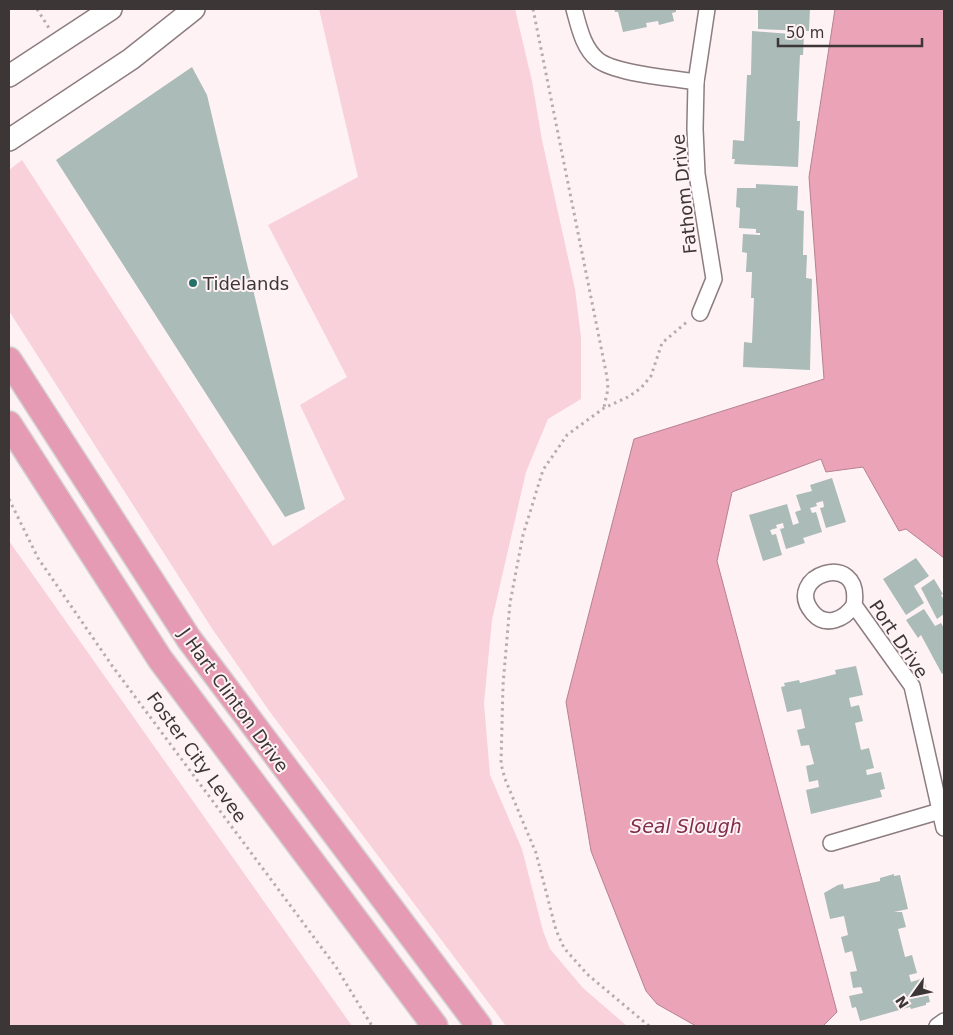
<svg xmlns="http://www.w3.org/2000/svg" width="953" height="1035" viewBox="0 0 953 1035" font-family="'DejaVu Sans',sans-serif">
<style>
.green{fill:#f8d1db}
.water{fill:#eaa3b7;stroke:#b68291}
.building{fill:#aabbb8}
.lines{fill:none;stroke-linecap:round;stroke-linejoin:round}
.street-casing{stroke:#8c7d81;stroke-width:18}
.secondary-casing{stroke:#8c7d81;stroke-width:24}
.primary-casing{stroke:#d4d3d3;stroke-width:28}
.path{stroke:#b7acae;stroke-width:3;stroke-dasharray:2.5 4;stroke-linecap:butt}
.street{stroke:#fff;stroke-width:15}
.secondary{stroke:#fff;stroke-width:21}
.primary{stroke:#e69bb5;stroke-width:25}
.poi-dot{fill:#277068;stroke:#fff2f5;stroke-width:2}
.labels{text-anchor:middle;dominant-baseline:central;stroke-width:4;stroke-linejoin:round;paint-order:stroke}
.street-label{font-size:18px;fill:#3c3637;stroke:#fff2f5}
.poi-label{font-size:18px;fill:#3c3637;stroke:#fff2f5;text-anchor:start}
.water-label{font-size:19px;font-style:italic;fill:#7e2d4a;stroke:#fff2f5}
</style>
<rect width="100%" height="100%" fill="#fff2f5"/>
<g class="green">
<path d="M319 9H515L532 81 542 140 575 289 581 337V399L548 419 526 472 492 620 484 703 490 775 522 849 543 931 550 949 583 988 627 1026H506L270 712 213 630 9 311V170L22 160 273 546 345 499 300 405 347 377 268 225 358 177Z"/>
<path d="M9 541 352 1026H9Z"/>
</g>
<path class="water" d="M835 9H944V558L906 529 899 531 863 467 826 472 821 459 732 492 717 561 837 1012 823 1026H696L657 1004 646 991 591 851 566 702 634 439 824 379 809 177Z"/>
<g class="building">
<path d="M614 9H676V12L672 13 674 21 659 25 658 21 646 23 647 27 623 32 618 12H615Z"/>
<path d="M758 9H810L809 31 758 29Z"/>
<path d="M752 31 804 35 803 55H800L798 97 797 121H800L798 167 734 164 735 159H732L733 140 744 141 747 75H751Z"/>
<path d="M192 67 207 95 305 509 285 517 56 160Z"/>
<path d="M756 184 798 186 797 210 804 211 803 255H807L806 278 812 279 810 370 743 367 744 342 752 343 754 298H751L752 272H746L747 253 742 252 743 234 760 235V233H756V229L739 228 740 208 736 207 737 188H756Z"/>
<path d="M832 478 846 522 826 528 820 508 824 507 823 501 816 503 817 506 810 508 812 513 816 512 822 532 803 538 805 543 786 549 780 529 784 528 783 523 776 525 777 528 770 530 772 535 776 534 782 555 763 561 749 515 787 504 793 525 799 523 795 512 801 510 796 495 812 491 810 485Z"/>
<path d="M916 558 929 576 914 586 924 603 906 615 883 579Z"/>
<path d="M934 579 943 594 941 595 944 600V614L937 619 921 588Z"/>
<path d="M924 609 935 626 941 623 944 628V672L942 674 921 635 918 638 906 620Z"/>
<path d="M856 666 863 695 849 698 851 707 859 705 863 721 855 723 861 750 869 748 874 768 866 770 867 775 881 772 885 789 880 790 882 797 811 814 806 790 819 787 818 780 809 782 806 766 814 764 809 745 801 746 797 730 805 728 801 709 787 712 781 687 785 686 784 683 799 680 800 683 836 674 835 670Z"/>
<path d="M894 874V876L900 875 908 909 894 912H902L906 927 898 929 905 957 912 955 917 973 909 975 911 982 924 978 930 1002 926 1003V1005L911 1009 910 1007 860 1021 856 1007 852 1008 849 996 863 993 861 987 853 988 850 972 857 971 852 951 845 953 841 937 848 935 844 916 830 919 824 893 838 885 843 884 844 889 880 881V878Z"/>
</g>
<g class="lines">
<g class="street-casing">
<g id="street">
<path d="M574 9C579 27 583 48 598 60 616 74 673 78 696 82"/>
<path d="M700 313 714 279 697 174 695 129 696 82 707 9"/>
<path d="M854 605C845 619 826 628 813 613 781 576 863 548 854 605L912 686 944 828"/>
<path d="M831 843 940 811"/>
<path d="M937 1026 944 1021"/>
</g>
</g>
<g class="secondary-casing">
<g id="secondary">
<path d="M9 76 111 9"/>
<path d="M9 140 131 59 194 9"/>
</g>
</g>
<g class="primary-casing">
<g id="primary">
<path d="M9 360 189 639 479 1026"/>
<path d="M9 424 160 659 435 1026"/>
</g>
</g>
<g class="path">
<path d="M37 9 49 28"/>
<path d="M533 9 607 377 608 389 604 407"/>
<path d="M9 499 38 558 113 667 336 967 372 1026"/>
<path d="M649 1026 587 974 564 948 556 930 536 853 505 779 501 764 503 685 510 603 523 535 543 470 567 435 604 408 628 397 641 388 651 376 662 343 688 321"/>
</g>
<use href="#street" class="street"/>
<use href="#secondary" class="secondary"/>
<use href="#primary" class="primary"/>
</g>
<circle class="poi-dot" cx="193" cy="283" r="5"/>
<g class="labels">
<g class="street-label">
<text transform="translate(684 194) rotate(-96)">Fathom Drive</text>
<text transform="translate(899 639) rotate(56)">Port Drive</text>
<text transform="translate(234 700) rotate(54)">J Hart Clinton Drive</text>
<text transform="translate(197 757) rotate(54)">Foster City Levee</text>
</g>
<g class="poi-label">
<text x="203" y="283">Tidelands</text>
</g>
<g class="water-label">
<text x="686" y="826">Seal Slough</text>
</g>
</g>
<rect width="953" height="1035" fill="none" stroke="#3c3637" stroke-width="20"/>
<g transform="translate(913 995) rotate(237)" stroke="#fff2f5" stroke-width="4" paint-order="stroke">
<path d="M0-4L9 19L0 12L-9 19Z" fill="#3c3637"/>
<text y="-8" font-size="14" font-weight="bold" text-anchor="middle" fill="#3c3637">N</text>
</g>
<path d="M778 38v8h144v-8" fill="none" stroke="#3c3637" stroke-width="2.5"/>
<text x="786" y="38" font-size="15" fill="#3c3637" stroke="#fff2f5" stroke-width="4" paint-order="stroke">50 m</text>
</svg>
